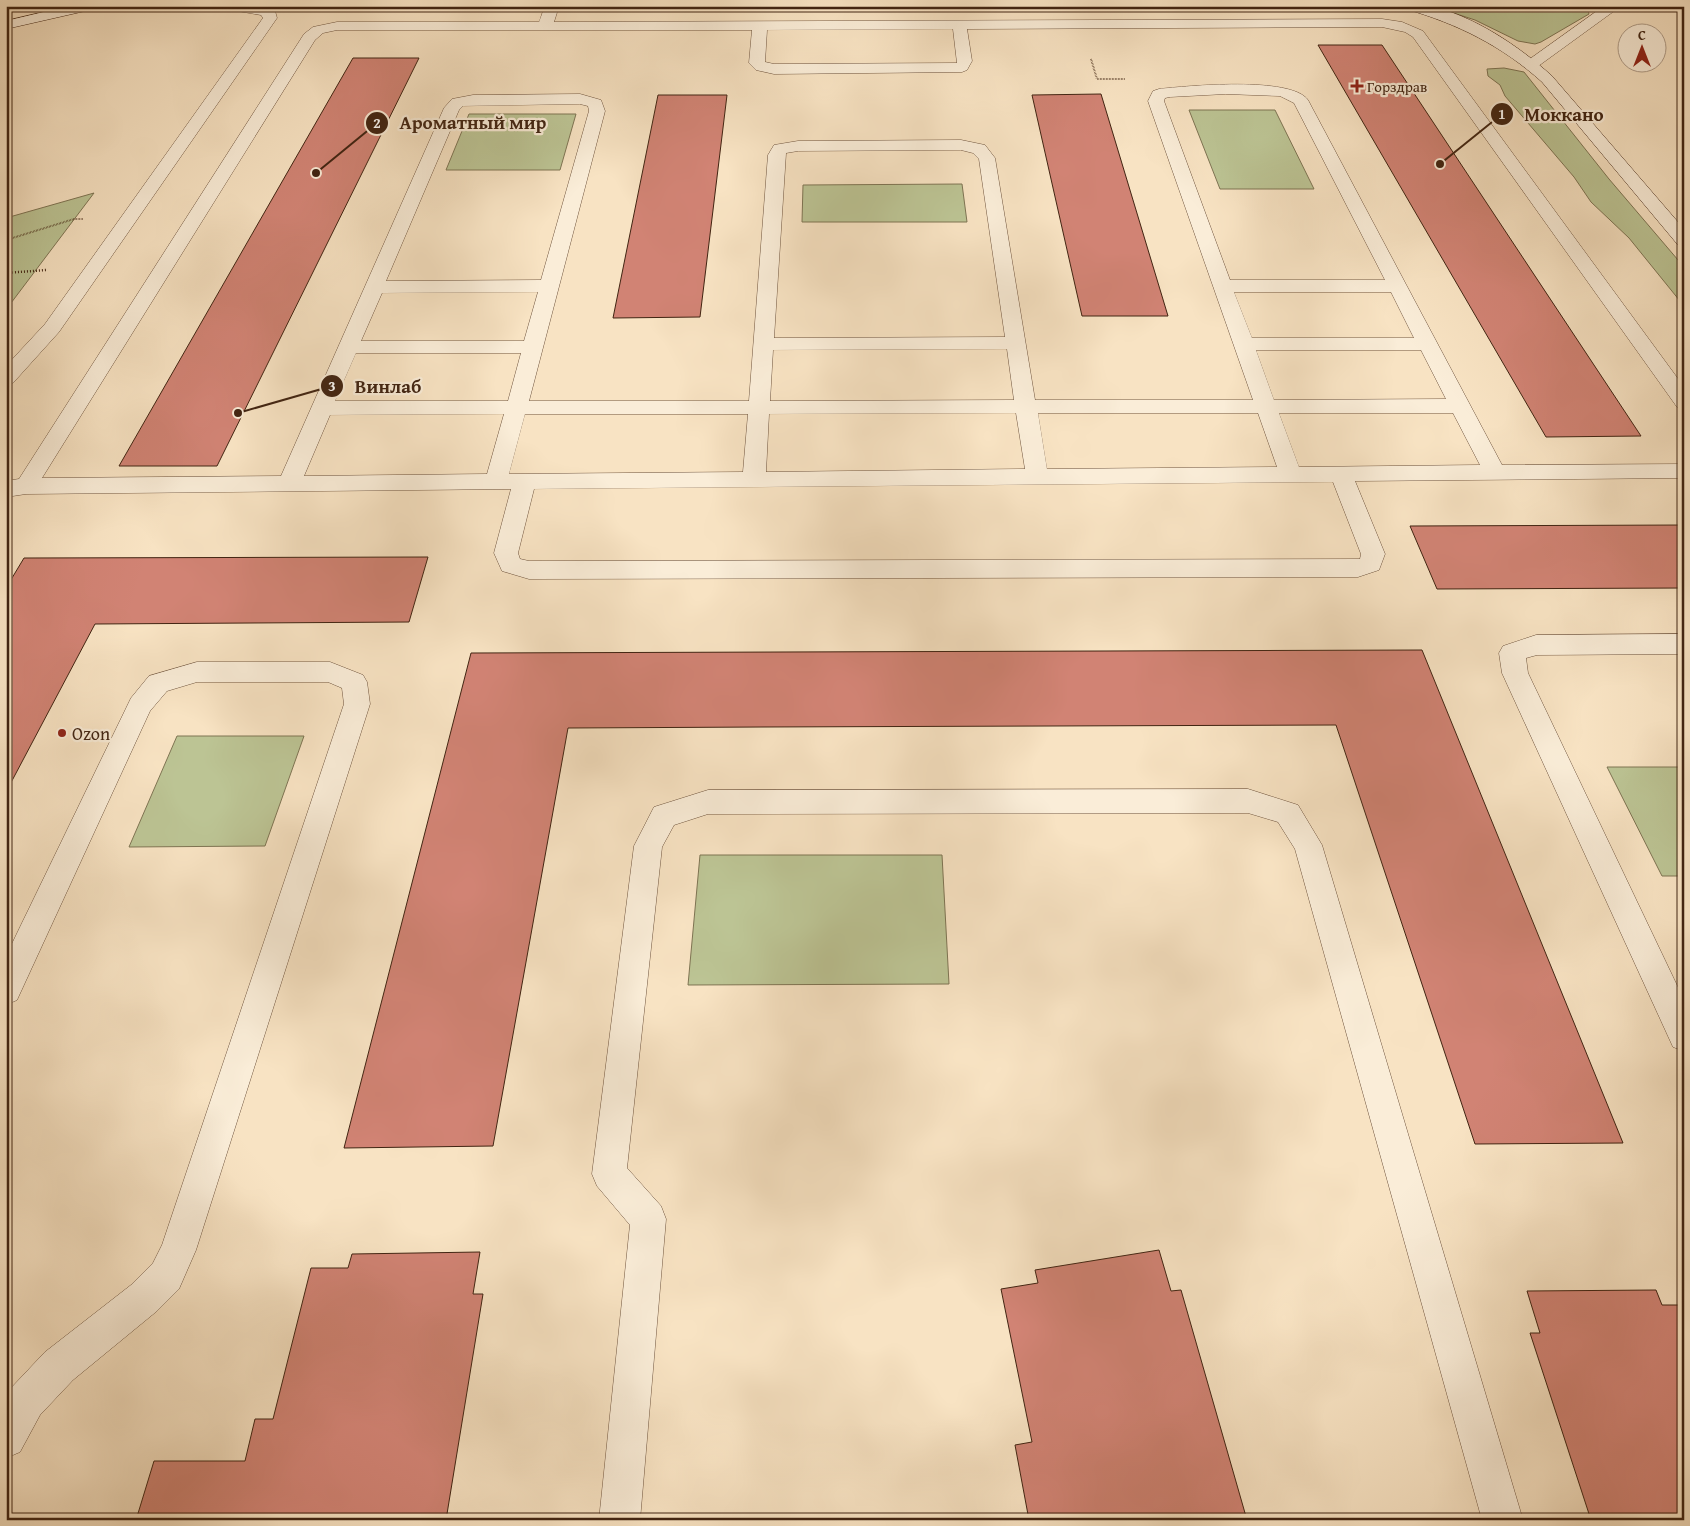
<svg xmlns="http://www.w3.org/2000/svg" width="1690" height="1526" viewBox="0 0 1690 1526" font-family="'Gentium Book Plus',serif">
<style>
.green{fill:#bcc494;stroke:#7e7453}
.building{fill:#d18374;stroke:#412412}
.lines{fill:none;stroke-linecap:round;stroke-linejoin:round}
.lane-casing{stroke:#6f543e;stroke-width:1}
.street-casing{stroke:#6f543e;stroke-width:1}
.secondary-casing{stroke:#412412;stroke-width:1}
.path-far1{stroke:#412412;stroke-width:2;stroke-dasharray:0.5 1;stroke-linecap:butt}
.path{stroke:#412412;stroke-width:2.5;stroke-dasharray:1 2;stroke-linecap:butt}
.lane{fill:#faedd8;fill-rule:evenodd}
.street{fill:#faedd8;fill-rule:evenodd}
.secondary{fill:#faedd8;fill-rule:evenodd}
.poi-dot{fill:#8f2418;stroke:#faedd8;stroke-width:2}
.labels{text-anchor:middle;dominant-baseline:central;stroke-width:4.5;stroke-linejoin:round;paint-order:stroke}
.far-poi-label{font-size:15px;fill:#412412;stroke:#faedd8;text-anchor:start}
.poi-label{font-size:18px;fill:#412412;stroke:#faedd8;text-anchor:start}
.leader{fill:none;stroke:#412412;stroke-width:2}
.callout-dot{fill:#412412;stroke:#faedd8;stroke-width:2}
.mark-label{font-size:15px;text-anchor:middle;font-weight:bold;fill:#fff}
.callout-label{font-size:19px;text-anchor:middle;font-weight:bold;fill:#412412;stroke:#faedd8;stroke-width:4.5;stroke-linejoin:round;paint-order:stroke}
</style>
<rect width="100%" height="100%" fill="#f8e3c3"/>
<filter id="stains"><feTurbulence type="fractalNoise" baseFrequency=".004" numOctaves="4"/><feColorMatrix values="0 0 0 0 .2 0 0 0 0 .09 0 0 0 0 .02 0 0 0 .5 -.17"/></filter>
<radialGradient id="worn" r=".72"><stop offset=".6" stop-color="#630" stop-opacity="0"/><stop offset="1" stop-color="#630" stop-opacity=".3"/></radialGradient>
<g class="green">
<path d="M1432 6H1570L1588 11 1589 14 1541 42 1535 44 1518 41 1475 20Z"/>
<path d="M1504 68 1524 72 1609 179 1684 267V306L1629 238 1591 202 1574 177 1505 96 1500 85 1488 76 1487 69Z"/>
<path d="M1189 110H1275L1314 189H1220Z"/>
<path d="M469 114H576L560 170H446Z"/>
<path d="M962 184 967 222H802L803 185Z"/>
<path d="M94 193 8 307 6 218Z"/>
<path d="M177 736H304L265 846 129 847Z"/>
<path d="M1607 767H1684V876H1662Z"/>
<path d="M700 855H942L949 984 688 985Z"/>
</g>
<g class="building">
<path d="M1318 45H1382L1641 436 1546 437Z"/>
<path d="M353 58H419L217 466H119Z"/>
<path d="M1101 94 1168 316H1082L1032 95Z"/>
<path d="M658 95H727L700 317 613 318Z"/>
<path d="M1684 525V588L1437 589 1410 526Z"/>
<path d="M428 557 409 622 95 624 6 792V588L24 558Z"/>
<path d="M1422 650 1623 1143 1475 1144 1336 725 761 727 568 728 493 1146 344 1148 471 653Z"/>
<path d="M1159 1250 1171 1291 1181 1290 1247 1520H1029L1015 1445 1032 1442 1001 1289 1038 1283 1035 1270Z"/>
<path d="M480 1252 473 1294H483L446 1520H136L154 1461H245L255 1419H273L311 1268H348L352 1254Z"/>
<path d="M1656 1290 1662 1305H1684V1520H1591L1530 1333H1540L1527 1291Z"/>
</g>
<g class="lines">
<g class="lane-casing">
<g id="lane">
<path d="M230 6 270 8 275 11 277 18 59 332 13 383 6 385V366L45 324 263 18 261 15 232 10Z"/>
<path d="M545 6H559L554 22 1382 19 1402 22 1423 31 1684 387V409L1677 407 1413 37 1405 32 1382 27 967 29 972 61 967 70 962 72 774 74 756 70 749 63 752 30H337L323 33 315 40 42 478 281 476 444 108 452 99 473 95 580 94 601 100 605 111 529 401H749L768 155 774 145 798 141 961 140 985 145 995 158 1035 400H1253L1148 101 1153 91 1159 89C1187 86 1291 76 1308 100L1502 465 1684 464V478L1355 481 1385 554 1379 570 1358 577 529 579 502 571 494 553 511 489 26 494 6 497V481L19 479 304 34 313 27 337 22H539ZM953 29 957 63 774 64 765 62 767 30ZM1226 94 1280 96 1294 103 1385 280H1230L1164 101 1165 98 1170 97ZM580 104 588 106 589 111 541 280 386 281 459 110 463 106ZM961 150 973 153 979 159 1005 337 774 338 786 153 798 151ZM538 292 524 341H361L382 293ZM1234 292H1391L1414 338H1252ZM1007 349 1014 400 770 401 773 350ZM1256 350H1421L1446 399 1274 400ZM356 353H521L508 401H335ZM1016 413 1025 469 766 472 769 414ZM1038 413H1258L1277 467 1047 469ZM1279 413H1453L1480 465 1299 467ZM504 414 487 474 304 476 330 415ZM525 414H748L743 472 509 474ZM1333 482 1361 554 1360 559 529 561 520 559 518 553 534 489Z"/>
<path d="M1684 634V654L1537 655 1526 658 1528 673 1684 1000V1051L1673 1047 1502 673 1499 653 1503 646 1536 635Z"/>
<path d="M197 662H330L363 675 367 682 370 704 196 1250 179 1289 157 1311 73 1380 40 1415 20 1452 6 1458V1398L12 1387 45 1352 131 1285 153 1263 162 1245 344 704 342 688 328 682H197L167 691 150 711 17 1000 6 1005V956L131 698 149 676Z"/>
<path d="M1248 789 1298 805 1322 845 1523 1520H1482L1295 849 1278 822 1248 813 708 814 674 825 662 847 627 1168 661 1206 666 1219 640 1520H599L630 1225 597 1186 592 1174 634 846 654 807 708 790Z"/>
</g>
</g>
<g class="street-casing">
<path id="street" d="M1604 6H1621L1537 67H1527L1524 64 1527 61Z"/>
</g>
<g class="secondary-casing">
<g id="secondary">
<path d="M69 6H96L94 9 6 29V21Z"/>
<path d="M1404 6C1412 6 1420 5 1428 6 1472 14 1520 47 1552 76L1684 229V246L1678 245 1542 82C1502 46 1458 24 1406 9Z"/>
</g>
</g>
<g class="path-far1">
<path d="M1091 59 1097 79H1125"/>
<path d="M6 240 74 219H83"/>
</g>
<path class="path" d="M6 273 46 270"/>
<use href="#lane" class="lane"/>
<use href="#street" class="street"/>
<use href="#secondary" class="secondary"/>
</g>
<g class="poi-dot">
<path d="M1354.5 78.5h5v5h5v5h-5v5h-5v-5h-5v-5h5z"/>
<circle cx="62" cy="733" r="5"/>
</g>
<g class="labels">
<g class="far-poi-label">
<text x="1367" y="86">Горздрав</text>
</g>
<g class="poi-label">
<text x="72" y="733">Ozon</text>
</g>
</g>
<path class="leader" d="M1440 164L1502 114M316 173L377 123M238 413L332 386"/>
<g class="callout-dot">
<circle cx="1440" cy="164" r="5"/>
<circle cx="316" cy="173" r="5"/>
<circle cx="238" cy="413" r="5"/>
<circle cx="1502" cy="114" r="12"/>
<circle cx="377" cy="123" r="12"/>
<circle cx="332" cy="386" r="12"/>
</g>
<g class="mark-label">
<text x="1502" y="119">1</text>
<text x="377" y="128">2</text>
<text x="332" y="391">3</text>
</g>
<g class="callout-label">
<text x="1564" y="121">Моккано</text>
<text x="473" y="129">Ароматный мир</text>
<text x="388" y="393">Винлаб</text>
</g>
<rect width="1690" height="1526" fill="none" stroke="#f8e3c3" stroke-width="25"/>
<rect x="8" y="8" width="1675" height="1511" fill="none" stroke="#412412" stroke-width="2.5"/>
<rect x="12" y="12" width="1665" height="1501" fill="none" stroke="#412412"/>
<g transform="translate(1642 48)"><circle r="24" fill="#faedd8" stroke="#b09d89"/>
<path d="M0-4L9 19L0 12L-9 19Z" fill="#8f2418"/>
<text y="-8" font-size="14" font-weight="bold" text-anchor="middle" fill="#412412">С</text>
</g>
<rect width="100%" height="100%" filter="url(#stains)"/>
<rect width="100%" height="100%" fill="url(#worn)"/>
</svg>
